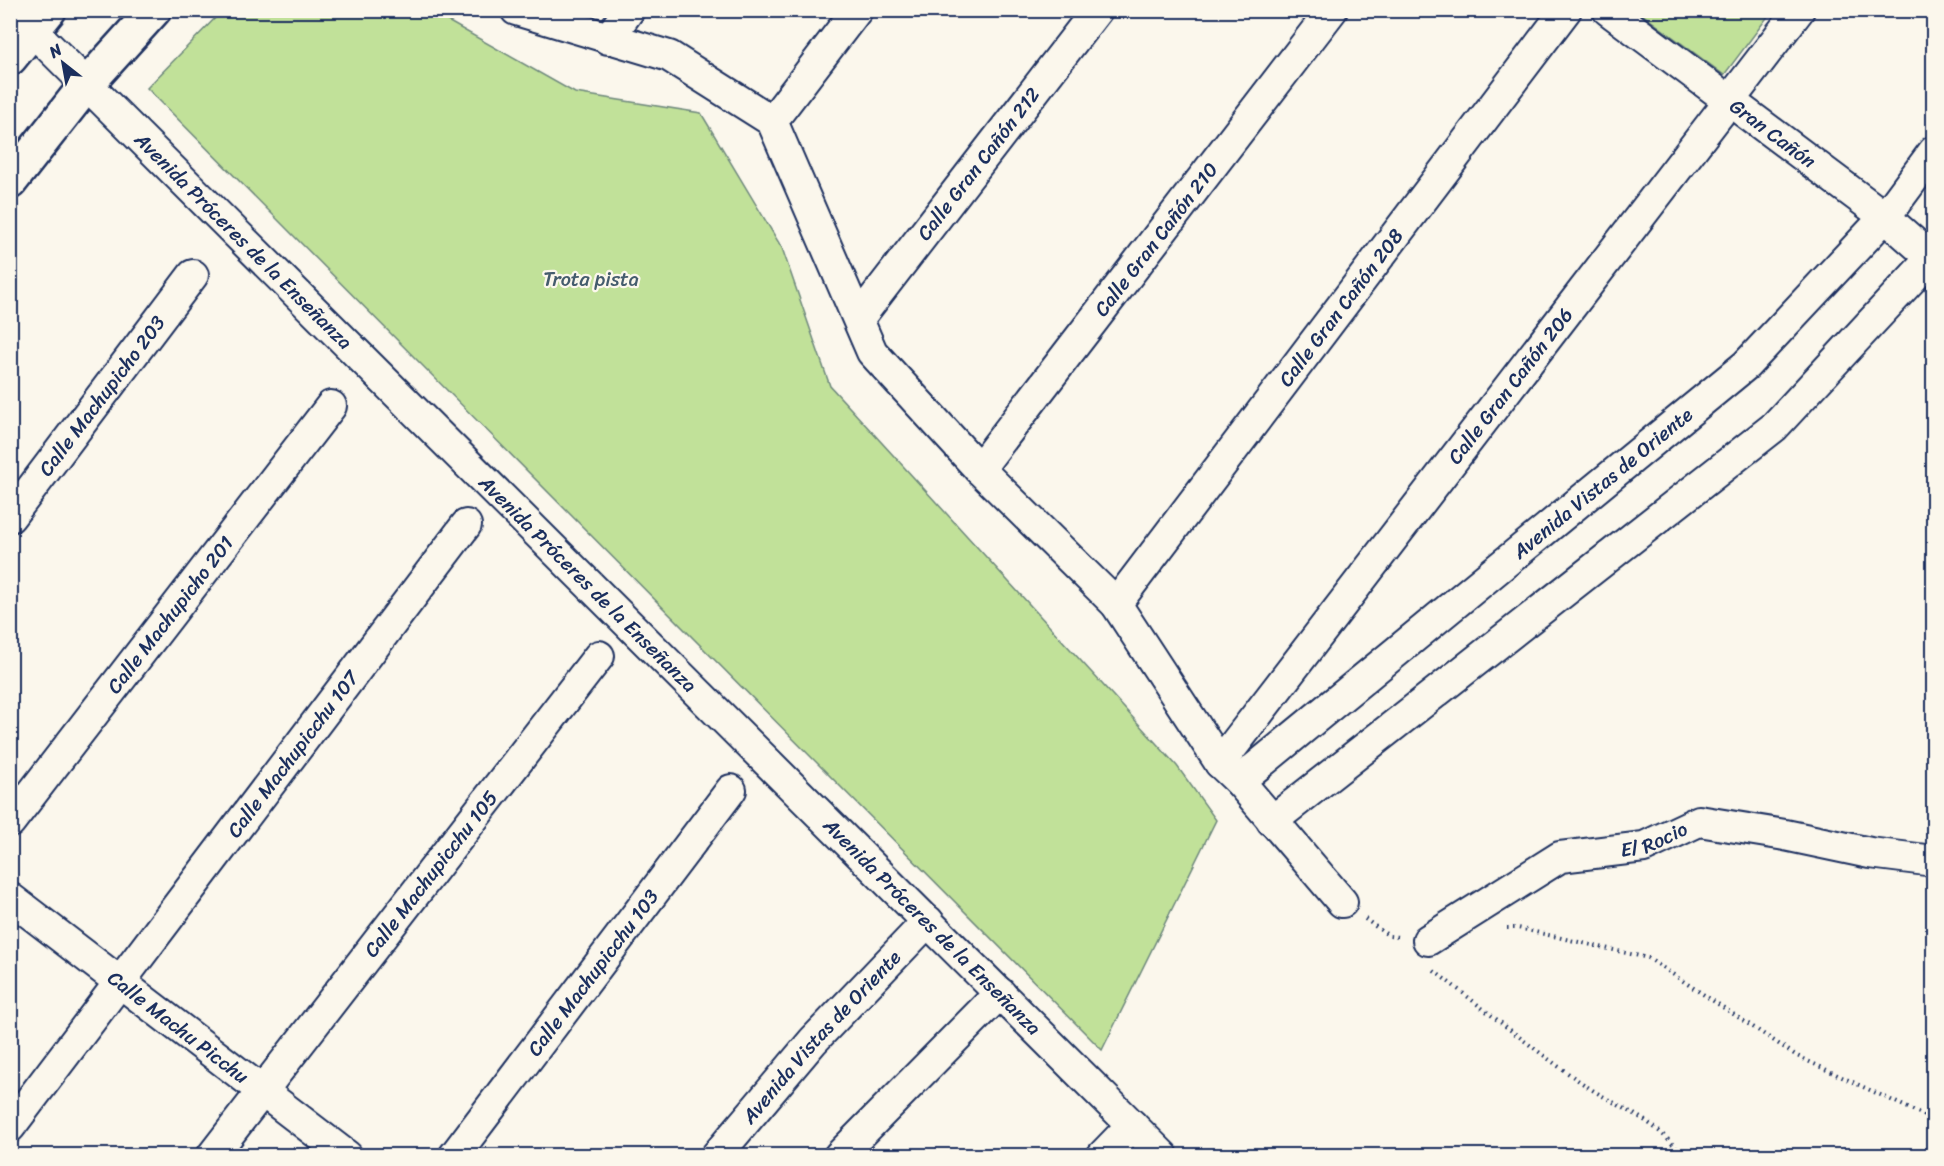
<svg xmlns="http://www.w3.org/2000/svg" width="1944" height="1166" viewBox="0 0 1944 1166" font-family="Sriracha,sans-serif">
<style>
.green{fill:#c1e199;stroke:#6e887c;stroke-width:1.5}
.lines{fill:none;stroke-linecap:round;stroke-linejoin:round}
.minor-casing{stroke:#1b2f5e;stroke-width:34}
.tertiary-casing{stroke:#1b2f5e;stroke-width:38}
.path{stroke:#1b2f5e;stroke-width:4;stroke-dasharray:1.5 4.5;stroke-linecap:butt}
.minor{stroke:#fbf7ec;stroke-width:30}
.tertiary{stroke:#fbf7ec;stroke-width:33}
.labels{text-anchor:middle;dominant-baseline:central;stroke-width:4.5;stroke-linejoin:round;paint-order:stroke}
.street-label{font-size:20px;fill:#1b2f5e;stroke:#fbf7ec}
.park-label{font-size:20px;fill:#445c6d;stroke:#fbf7ec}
</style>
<rect width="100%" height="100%" fill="#fbf7ec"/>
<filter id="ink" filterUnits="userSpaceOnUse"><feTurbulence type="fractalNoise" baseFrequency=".0167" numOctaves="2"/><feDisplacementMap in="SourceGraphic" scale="12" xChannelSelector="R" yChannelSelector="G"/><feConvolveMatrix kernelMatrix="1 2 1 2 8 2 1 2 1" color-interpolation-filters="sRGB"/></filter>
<g filter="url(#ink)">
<g class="green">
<path d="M430 11 575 93 701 113 782 248 830 386 1177 766 1216 820 1102 1050 147 88 222 11Z"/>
<path d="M1638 11V10L1772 11 1724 75Z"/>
</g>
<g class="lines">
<g class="minor-casing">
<g id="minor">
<path id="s1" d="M12 10 1163 1156"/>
<path d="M516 10 669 56 772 121 872 352 979 469 1116 604 1220 763 1239 781 1342 902"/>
<path id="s2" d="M1608 10 1885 217 1934 260"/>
<path d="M608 39 629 10"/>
<path d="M772 121 857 10"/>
<path id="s3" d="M859 318 1097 10"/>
<path id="s4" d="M979 469 1332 10"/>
<path id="s5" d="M10 517 193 275"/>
<path id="s6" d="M1116 604 1566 10"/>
<path id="s7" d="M1220 763 1799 10"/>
<path id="s8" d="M1239 781 1746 365 1885 217 1934 151"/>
<path d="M1272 821 1774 427 1934 255"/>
<path id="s9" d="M10 822 331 406"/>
<path id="s10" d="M10 898 347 1156"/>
<path id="s11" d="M1428 940 1560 857 1644 847 1699 821 1785 835 1870 853 1934 861"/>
<path id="s12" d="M10 1127 466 525"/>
<path id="s13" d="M212 1156 599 656"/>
<path id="s14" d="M454 1156 731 790"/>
<path id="s15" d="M716 1156 813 1041 928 921"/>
<path d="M839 1156 1000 993"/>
<path d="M1102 1156 1132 1125"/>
</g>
</g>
<g class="tertiary-casing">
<g id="tertiary">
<path d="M10 58 49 10"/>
<path d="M10 182 87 84 154 10"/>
</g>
</g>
<g class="path">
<path d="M1365 919 1389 936 1399 937"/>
<path d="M1507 928H1518L1648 958 1797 1056 1934 1120"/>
<path d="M1434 971C1486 1010 1537 1053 1591 1089 1627 1112 1656 1120 1682 1156"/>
</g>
<use href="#minor" class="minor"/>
<use href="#tertiary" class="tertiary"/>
</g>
</g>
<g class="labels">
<g class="street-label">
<text stroke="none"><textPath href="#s2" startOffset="206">Gran Cañón</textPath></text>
<text stroke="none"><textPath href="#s3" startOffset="195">Calle Gran Cañón 212</textPath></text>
<text stroke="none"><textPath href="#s1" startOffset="327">Avenida Próceres de la Enseñanza</textPath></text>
<text stroke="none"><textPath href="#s4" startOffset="290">Calle Gran Cañón 210</textPath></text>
<text stroke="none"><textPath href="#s6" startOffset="372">Calle Gran Cañón 208</textPath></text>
<text stroke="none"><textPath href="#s7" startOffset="476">Calle Gran Cañón 206</textPath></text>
<text stroke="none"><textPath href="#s5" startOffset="152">Calle Machupicho 203</textPath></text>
<text stroke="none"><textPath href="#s8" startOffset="470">Avenida Vistas de Oriente</textPath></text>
<text stroke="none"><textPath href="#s1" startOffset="813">Avenida Próceres de la Enseñanza</textPath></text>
<text stroke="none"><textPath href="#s9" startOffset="262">Calle Machupicho 201</textPath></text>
<text stroke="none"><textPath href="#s12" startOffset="468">Calle Machupicchu 107</textPath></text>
<text stroke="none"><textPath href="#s11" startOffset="252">El Rocio</textPath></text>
<text stroke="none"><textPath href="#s13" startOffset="357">Calle Machupicchu 105</textPath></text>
<text stroke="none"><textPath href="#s1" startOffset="1299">Avenida Próceres de la Enseñanza</textPath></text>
<text stroke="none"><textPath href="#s14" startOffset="230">Calle Machupicchu 103</textPath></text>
<text stroke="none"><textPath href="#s10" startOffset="212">Calle Machu Picchu</textPath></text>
<text stroke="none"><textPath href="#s15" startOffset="159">Avenida Vistas de Oriente</textPath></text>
</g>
<g class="park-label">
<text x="591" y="279">Trota pista</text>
</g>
</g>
<rect width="1944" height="1166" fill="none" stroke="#fbf7ec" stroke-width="36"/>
<rect x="18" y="18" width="1908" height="1130" fill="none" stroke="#1b2f5e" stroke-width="2" filter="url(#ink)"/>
<g transform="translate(63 63) rotate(329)" stroke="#fbf7ec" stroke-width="4.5" paint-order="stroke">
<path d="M0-4.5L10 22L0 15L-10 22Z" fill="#1b2f5e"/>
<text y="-9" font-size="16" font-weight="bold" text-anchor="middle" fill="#1b2f5e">N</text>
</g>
</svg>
